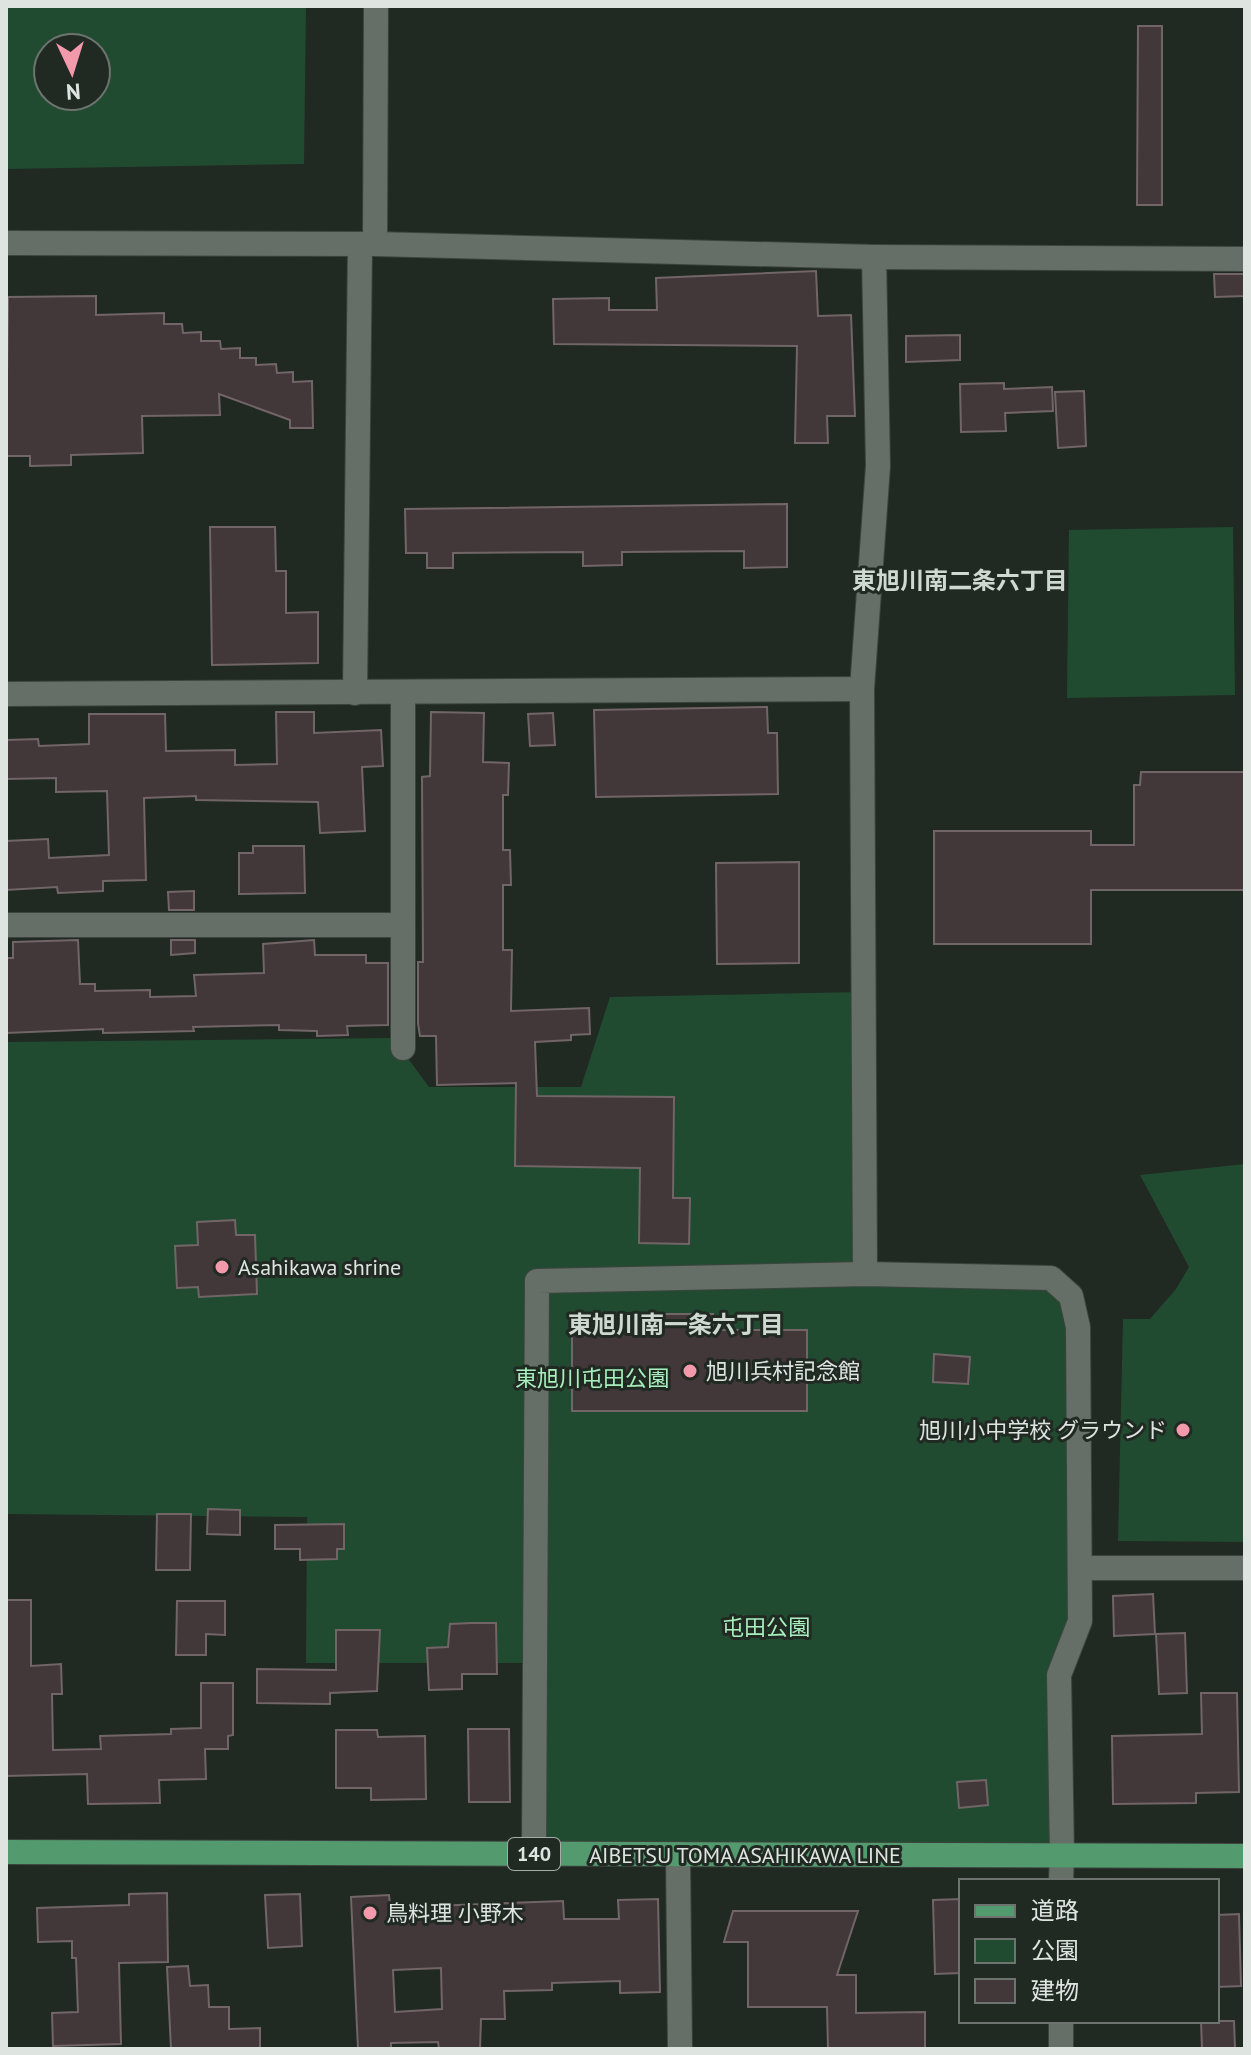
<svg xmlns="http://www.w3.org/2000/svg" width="1251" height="2055" viewBox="0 0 1251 2055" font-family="'PT Sans','Noto Sans JP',sans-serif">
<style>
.green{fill:#214b30;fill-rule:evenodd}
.building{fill:#423739;stroke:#716567;stroke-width:2;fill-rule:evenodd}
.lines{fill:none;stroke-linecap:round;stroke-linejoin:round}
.street-casing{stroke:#3d443f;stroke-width:26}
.secondary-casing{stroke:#3d443f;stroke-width:26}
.primary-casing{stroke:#3d443f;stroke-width:26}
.street{stroke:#656f67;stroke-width:24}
.secondary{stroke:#656f67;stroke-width:24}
.primary{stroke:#539a6e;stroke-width:24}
.poi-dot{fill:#f29aac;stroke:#212923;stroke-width:3}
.labels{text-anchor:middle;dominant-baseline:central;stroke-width:6;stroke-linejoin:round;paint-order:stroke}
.shield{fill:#212923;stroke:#a5aca7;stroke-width:2}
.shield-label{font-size:20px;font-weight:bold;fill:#dee4e0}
.poi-label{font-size:22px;fill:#dee4e0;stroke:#212923;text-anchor:start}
.park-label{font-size:22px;fill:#a7efbc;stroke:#212923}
.street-label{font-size:22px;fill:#dee4e0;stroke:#212923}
.neighbourhood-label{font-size:24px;font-weight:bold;fill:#ced9d1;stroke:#212923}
</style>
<rect width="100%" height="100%" fill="#212923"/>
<g class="green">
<path d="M6 6H306L304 164 6 169ZM96 48V96H48V48Z"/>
<path d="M1233 527 1235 695 1067 698 1069 530Z"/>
<path d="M862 992 865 1274 1051 1278 1071 1296 1080 1621 1059 1675 1062 1855 534 1854 535 1663H306L307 1517 6 1514V1042L393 1038 429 1087H581L610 997Z"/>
<path d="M1245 1164V1542L1118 1541 1123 1319H1150L1176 1289 1189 1267 1140 1175Z"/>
</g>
<g class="building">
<path d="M1138 26H1162V205H1137Z"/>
<path d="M816 271 818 316 851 315 855 416H827L828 443H795L797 346 554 344 553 299 609 298V310H657L656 278Z"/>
<path d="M1214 274H1245V296L1215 297Z"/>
<path d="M96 296V315L164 313V324H182L183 333 201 332V341H220L221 349 240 348V358H256V365L276 364 277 373 293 372V382L312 381 313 428H290V420L219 394 220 415 142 416 143 453 71 455V465L30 466V456H6L8 297Z"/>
<path d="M960 335V360L906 362V336Z"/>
<path d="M1004 383V389L1052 387 1053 411 1005 413 1006 431 961 432 960 384Z"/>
<path d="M1084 391 1086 446 1058 448 1055 392Z"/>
<path d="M787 504V567L744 568V551L622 552V565L583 566V552L453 553V568H427V553H406L405 509Z"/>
<path d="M210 527H275L276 571H286V613L318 612V663L212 665Z"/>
<path d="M767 707 768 733H777L778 794 596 797 594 710Z"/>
<path d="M276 712H314V733L381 730 383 766 362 767 365 831 320 833 318 802 196 800V796L144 798 146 880 103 881V891L58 893 57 887 6 890V841L48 839 49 858 109 855 107 791 56 792V778L6 779V740L38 739 39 746 89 744V714H165L166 751 235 750V765L277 764Z"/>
<path d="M431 712 484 713 483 762 509 763 508 795H503V850H510L511 885H503V950H512L511 1011 589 1008 590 1034 571 1035V1040L535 1042 537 1096 674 1097 673 1198H690L689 1244 639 1243 640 1168 515 1166 516 1083 437 1085 436 1036H420L418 1024V962H423L422 777 430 776Z"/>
<path d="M553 713 555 745 530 746 528 714Z"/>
<path d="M1141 772H1245V890H1091V944H934V831H1091V845H1134V785H1140Z"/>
<path d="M253 846H304L305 893 239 894V853H253Z"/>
<path d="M799 862V963L717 964 716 863Z"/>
<path d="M194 891V910H169L168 892Z"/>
<path d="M78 940 80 984H95V991L150 990V997L196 996 194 975 264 973 263 944 314 940 315 955H366V963H388V1025L347 1026 348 1035 317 1036V1031L279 1030V1025L193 1027 194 1031 103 1033V1029L6 1033V958H13V942Z"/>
<path d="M171 940H195V953L171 955Z"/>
<path d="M235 1220 236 1235H255L257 1294 199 1297 198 1287 177 1288 175 1246 198 1245 197 1222Z"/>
<path d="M661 1314H713V1330H807V1411H572V1330H661Z"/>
<path d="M934 1354 970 1357 968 1384 933 1382Z"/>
<path d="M208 1509 240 1510V1535L207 1534Z"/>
<path d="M157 1514H191L190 1570H156Z"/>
<path d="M344 1524V1549H337V1559L300 1560V1549H275V1525Z"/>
<path d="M1153 1594 1155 1634 1114 1636 1113 1596Z"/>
<path d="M6 1600H31V1666L61 1664 62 1694H52L53 1750 101 1749 100 1736 171 1734V1729L201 1728V1683H233V1735L228 1736V1749H205L206 1779 159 1780 160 1803 88 1804 87 1774 6 1776Z"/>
<path d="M177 1601H225V1635L206 1634V1655H176Z"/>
<path d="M471 1623H496L497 1674H462V1689L429 1690 427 1648 448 1647 450 1624Z"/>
<path d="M336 1630H380L377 1691 330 1693V1704L257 1703V1669L336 1670Z"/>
<path d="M1185 1633 1187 1693 1159 1694 1156 1634Z"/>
<path d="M1201 1693H1237L1239 1792 1196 1793V1803L1113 1804 1112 1736 1202 1734Z"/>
<path d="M468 1729H509L510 1802H469Z"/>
<path d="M336 1730H377L378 1737 425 1736 426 1799 371 1800V1788H336Z"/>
<path d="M986 1780 988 1805 959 1808 957 1782Z"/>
<path d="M167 1893 168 1962 119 1963 121 2044 53 2046 52 2013 78 2012 76 1958H72V1941L38 1942 37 1908 129 1905V1894Z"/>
<path d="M300 1894 302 1946 268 1948 265 1895Z"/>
<path d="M389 1895 390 1904 432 1903V1906L563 1901 564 1919H619L618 1900 658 1899 660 1992 620 1993V1981L552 1983V1990L504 1991 505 2019H481L480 2049H439L438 2042 391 2043V2049H358L351 1897ZM441 1968 442 2009 395 2012 393 1970Z"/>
<path d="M961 1899V1973L935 1974 933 1900Z"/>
<path d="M733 1911H858L837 1975H856V2013L925 2012V2049H828L827 2007H748V1942H724Z"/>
<path d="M1239 1914 1241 1986 1217 1987V1915Z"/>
<path d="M188 1966 190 1986 208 1985 209 2007H229V2029L260 2028V2049H171L167 1967Z"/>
<path d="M1201 2021H1234L1235 2049H1202Z"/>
</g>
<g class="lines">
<g class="street-casing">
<g id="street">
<path d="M375 244 376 6"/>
<path d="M403 692V1048"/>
<path d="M355 693 360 244"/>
<path d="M6 694 862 689"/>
<path d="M6 925H402"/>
<path d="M865 1274 862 689 878 466 874 257"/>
<path d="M1082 1568H1245"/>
<path d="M534 1854 537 1281 865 1274 1051 1278 1071 1296 1078 1327 1080 1621 1059 1675 1062 1855"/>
<path d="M678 1854 680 2049"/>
</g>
</g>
<g class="secondary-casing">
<g id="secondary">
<path d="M6 243 375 244 874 257 1245 259"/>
<path d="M1061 1881 1062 1855"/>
<path d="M1061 2049V2021"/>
</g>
</g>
<g class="primary-casing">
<path id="primary" d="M6 1852 1245 1856"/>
</g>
<use href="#street" class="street"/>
<use href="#secondary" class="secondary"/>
<use href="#primary" class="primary"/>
</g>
<g class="poi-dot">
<circle cx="222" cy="1267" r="8"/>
<circle cx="690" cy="1371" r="8"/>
<circle cx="1183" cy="1430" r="8"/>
<circle cx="370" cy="1913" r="8"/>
</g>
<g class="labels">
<rect class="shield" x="508" y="1838" width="52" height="32" rx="6"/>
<g class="shield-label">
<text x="534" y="1854">140</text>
</g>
<g class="poi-label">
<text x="238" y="1267">Asahikawa shrine</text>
<text x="706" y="1371">旭川兵村記念館</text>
<text x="1167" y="1430" text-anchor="end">旭川小中学校 グラウンド</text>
<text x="386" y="1913">鳥料理 小野木</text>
</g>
<g class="park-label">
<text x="592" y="1378">東旭川屯田公園</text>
<text x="766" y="1627">屯田公園</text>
</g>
<g class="street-label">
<text x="745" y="1855">AIBETSU TOMA ASAHIKAWA LINE</text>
</g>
<g class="neighbourhood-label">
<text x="960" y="580">東旭川南二条六丁目</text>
<text x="676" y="1324">東旭川南一条六丁目</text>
</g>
</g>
<rect width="1251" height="2055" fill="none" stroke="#dee4e0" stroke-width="16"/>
<rect x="959" y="1879" width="260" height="144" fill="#212923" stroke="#6d746f" stroke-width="2"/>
<rect x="975" y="1905" width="40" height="12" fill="#539a6e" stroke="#6d746f" stroke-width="2"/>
<text x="1031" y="1919" font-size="24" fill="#dee4e0">道路</text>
<rect x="975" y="1939" width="40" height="24" fill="#214b30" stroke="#6d746f" stroke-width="2"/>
<text x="1031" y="1959" font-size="24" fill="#dee4e0">公園</text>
<rect x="975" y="1979" width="40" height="24" fill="#423739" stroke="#6d746f" stroke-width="2"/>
<text x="1031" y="1999" font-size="24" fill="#dee4e0">建物</text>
<g transform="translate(72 72) rotate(176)"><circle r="38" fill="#212923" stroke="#6d746f" stroke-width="2"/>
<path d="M0-6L14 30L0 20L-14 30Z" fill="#f29aac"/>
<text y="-12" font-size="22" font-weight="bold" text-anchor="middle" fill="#dee4e0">N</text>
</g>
</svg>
